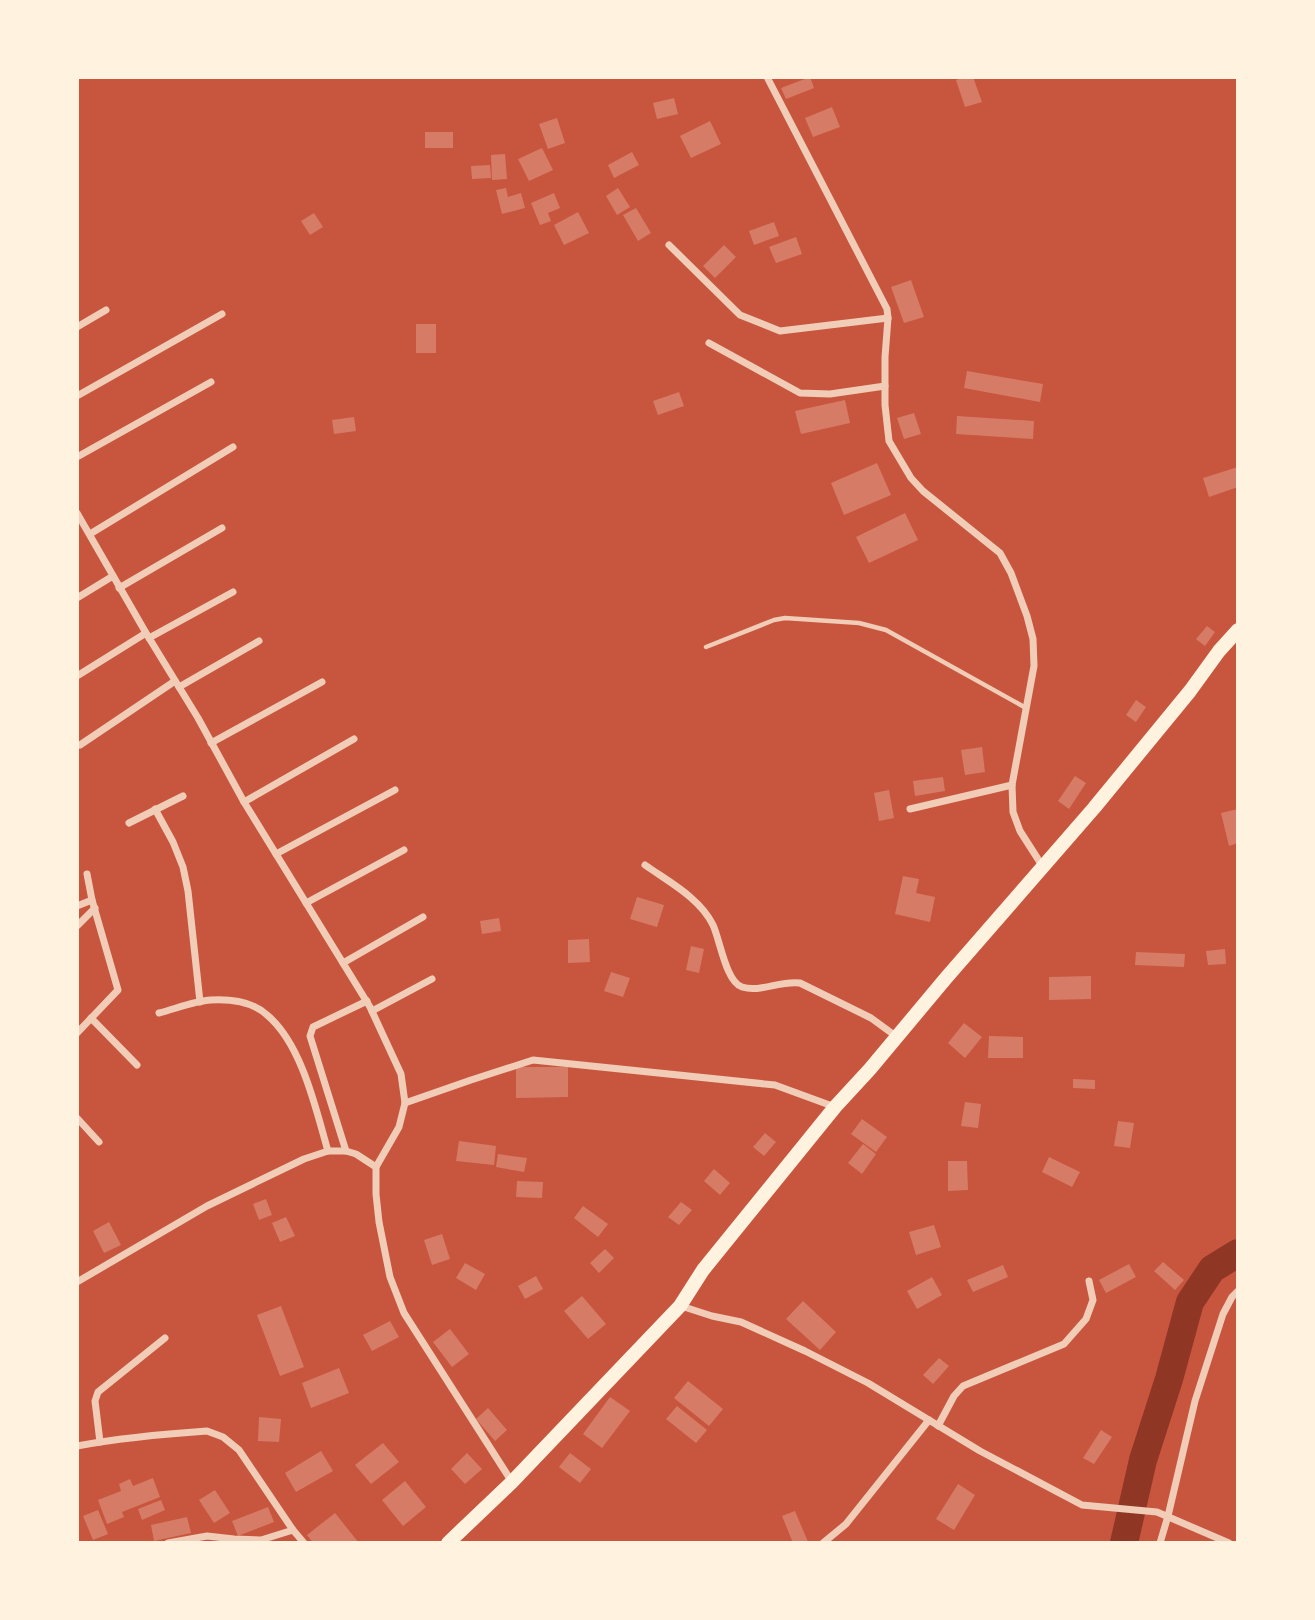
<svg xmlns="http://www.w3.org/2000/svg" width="1315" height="1620" viewBox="0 0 1315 1620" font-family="'Nunito Sans',sans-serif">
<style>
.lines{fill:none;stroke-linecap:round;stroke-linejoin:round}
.river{stroke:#8f3625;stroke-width:28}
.building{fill:#d67c66}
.service{stroke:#f1ccb7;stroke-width:4.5}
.minor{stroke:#f1ccb7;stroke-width:7}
.primary{stroke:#fff3e0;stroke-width:14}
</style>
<rect width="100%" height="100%" fill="#c8553d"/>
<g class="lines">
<path class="river" d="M1124 1543 1143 1460 1169 1379 1190 1302 1212 1269 1238 1253"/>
</g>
<g class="building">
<path d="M810 77 814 88 786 99 781 88Z"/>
<path d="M965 77H973L982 102 965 107 956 80Z"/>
<path d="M674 98 678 114 657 119 653 103Z"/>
<path d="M832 107 840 127 813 137 805 118Z"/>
<path d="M557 118 565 143 548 149 539 124Z"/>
<path d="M710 121 721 144 691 158 680 136Z"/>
<rect x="425" y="132" width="28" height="16"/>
<path d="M542 148 553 170 529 181 518 159Z"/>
<path d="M632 152 639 165 614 178 608 165Z"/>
<path d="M505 154 507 179 492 180 491 155Z"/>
<path d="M490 165 491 178 472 179 471 166Z"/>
<path d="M506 188 508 197 521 193 525 208 502 214 496 190Z"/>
<path d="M618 188 630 207 617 215 606 196Z"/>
<path d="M554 193 560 208 548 213 551 221 540 225 531 203Z"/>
<path d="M636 208 651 233 638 241 623 215Z"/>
<path d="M578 212 589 233 564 245 554 225Z"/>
<path d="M314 213 323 227 310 235 301 221Z"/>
<path d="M774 222 779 236 754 245 749 231Z"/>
<path d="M796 237 802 254 776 263 769 247Z"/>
<path d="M724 245 736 257 715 278 703 266Z"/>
<path d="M911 280 924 317 904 323 891 287Z"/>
<rect x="416" y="324" width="20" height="29"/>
<path d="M967 371 1043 384 1040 402 964 388Z"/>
<path d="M679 392 684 406 658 415 653 401Z"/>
<path d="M845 400 850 423 801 434 795 411Z"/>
<path d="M914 413 921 434 904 439 897 418Z"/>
<path d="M957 416 1034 421 1033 439 956 434Z"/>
<path d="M354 417 356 431 334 434 332 420Z"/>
<path d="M877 463 891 495 844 515 831 483Z"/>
<path d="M1238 467V487L1209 497 1203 478Z"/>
<path d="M905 513 918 540 869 563 856 537Z"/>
<path d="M1207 626 1215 632 1205 646 1196 639Z"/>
<path d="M1136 700 1146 707 1136 722 1126 715Z"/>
<path d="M982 747 985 772 965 775 961 750Z"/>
<path d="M1075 776 1086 783 1069 809 1058 801Z"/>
<path d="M943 777 945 791 915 796 913 781Z"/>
<path d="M889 790 894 818 879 821 874 793Z"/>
<path d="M1238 809V843L1229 846 1221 813Z"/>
<path d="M903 876 919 879 916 893 935 897 930 922 895 914Z"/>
<path d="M637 897 664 905 657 927 630 919Z"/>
<path d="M499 918 501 931 482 934 480 921Z"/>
<path d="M589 939 590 962 568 963V940Z"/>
<path d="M691 946 704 949 699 973 686 970Z"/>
<path d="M1225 949 1226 964 1208 965 1206 951Z"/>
<path d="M1136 952 1185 954 1184 967 1135 965Z"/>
<path d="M611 972 630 978 623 997 604 991Z"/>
<path d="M1091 976V999L1049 1000V977Z"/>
<path d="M964 1023 982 1037 965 1058 948 1043Z"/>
<path d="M989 1036 1023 1037V1058H988Z"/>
<path d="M516 1067H568V1097L516 1098Z"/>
<path d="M1073 1079 1095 1080V1089L1073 1088Z"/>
<path d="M965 1102 981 1104 978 1128 961 1126Z"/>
<path d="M862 1119 887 1137 876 1152 851 1134Z"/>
<path d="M1118 1121 1134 1123 1130 1148 1114 1146Z"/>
<path d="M765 1133 776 1142 764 1156 753 1147Z"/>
<path d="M459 1141 496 1146 494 1165 456 1161Z"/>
<path d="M863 1144 876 1154 862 1174 848 1163Z"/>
<path d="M498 1154 527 1158 524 1172 496 1167Z"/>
<path d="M1049 1157 1080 1172 1072 1187 1042 1172Z"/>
<path d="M948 1161H967L968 1190 948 1191Z"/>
<path d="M714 1169 730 1183 720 1195 704 1181Z"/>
<path d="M517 1181 543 1182 542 1198 516 1197Z"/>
<path d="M266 1199 272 1215 259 1220 253 1204Z"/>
<path d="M681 1202 692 1210 679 1225 668 1217Z"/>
<path d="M583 1206 608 1224 598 1237 574 1218Z"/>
<path d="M286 1217 295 1236 280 1242 272 1223Z"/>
<path d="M109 1222 121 1245 104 1253 93 1231Z"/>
<path d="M934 1225 941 1247 916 1255 909 1232Z"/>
<path d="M442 1234 450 1259 432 1265 424 1240Z"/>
<path d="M605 1249 614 1258 599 1273 590 1263Z"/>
<path d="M1163 1262 1184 1280 1175 1290 1154 1271Z"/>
<path d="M465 1263 485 1274 476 1290 456 1278Z"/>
<path d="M1129 1264 1136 1277 1106 1293 1099 1280Z"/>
<path d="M1003 1265 1008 1277 973 1292 967 1280Z"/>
<path d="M536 1276 543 1289 525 1299 518 1286Z"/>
<path d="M932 1277 942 1295 917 1309 907 1291Z"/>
<path d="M582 1296 606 1324 588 1339 564 1311Z"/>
<path d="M803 1301 836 1332 820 1350 786 1319Z"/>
<path d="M281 1306 304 1367 280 1376 257 1315Z"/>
<path d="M390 1321 399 1337 372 1351 363 1335Z"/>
<path d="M450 1329 469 1354 452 1367 433 1342Z"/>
<path d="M939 1358 949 1366 933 1384 923 1375Z"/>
<path d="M339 1368 349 1393 311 1408 302 1383Z"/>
<path d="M688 1381 723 1409 709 1426 674 1398Z"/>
<path d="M610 1397 630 1411 602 1448 583 1434Z"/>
<path d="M677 1406 707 1430 696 1443 666 1419Z"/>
<path d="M488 1408 507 1430 495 1441 476 1419Z"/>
<path d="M259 1417 281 1419 279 1442 258 1441Z"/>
<path d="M1101 1430 1112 1437 1094 1464 1083 1458Z"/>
<path d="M383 1443 399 1462 371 1484 355 1465Z"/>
<path d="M321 1451 333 1471 296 1492 285 1473Z"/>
<path d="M467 1453 482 1469 465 1484 451 1469Z"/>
<path d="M570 1453 591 1469 580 1483 559 1467Z"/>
<path d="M153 1478 160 1497 122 1512 124 1517 107 1524 98 1500 121 1491 119 1484 130 1479 133 1486Z"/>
<path d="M405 1481 426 1507 403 1526 382 1500Z"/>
<path d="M958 1484 975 1495 954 1530 936 1519Z"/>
<path d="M215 1490 230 1513 214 1523 199 1500Z"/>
<path d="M161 1500 165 1510 142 1520 138 1509Z"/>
<path d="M268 1507 274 1522 238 1536 232 1521Z"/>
<path d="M98 1510 108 1534 93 1540 83 1516Z"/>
<path d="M795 1511 808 1542 806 1543H793L782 1516Z"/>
<path d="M335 1513 359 1543H313L307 1535Z"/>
<path d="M187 1517 191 1533 154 1541 151 1525Z"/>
</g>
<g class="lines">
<path class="service" d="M706 647 774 620 785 618 859 623 886 630 1026 708"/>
<g class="minor">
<path d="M767 77 887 309 888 318 885 357V405L889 441 911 478 923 491 1000 553 1011 573 1027 616 1033 639 1034 666 1012 785 1013 812 1020 831 1043 867"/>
<path d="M669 245 740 315 780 331 888 318"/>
<path d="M77 327 106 310"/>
<path d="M709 343 800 393 830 394 885 386"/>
<path d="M77 396 222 314"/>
<path d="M77 457 211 382"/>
<path d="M77 513 146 633 198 718 244 802 370 1007 401 1074 405 1103 399 1127 376 1167V1194L379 1222 390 1277 404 1313 512 1482"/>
<path d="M90 534 233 447"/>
<path d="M119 588 222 528"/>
<path d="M77 598 113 576"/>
<path d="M149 638 233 592"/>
<path d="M77 676 146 633"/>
<path d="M179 687 259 641"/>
<path d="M211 743 322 682"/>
<path d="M80 745 175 681"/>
<path d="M244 802 354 739"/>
<path d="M155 809 173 842 183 867 188 891 200 1002"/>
<path d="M910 809 1012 785"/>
<path d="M129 823 183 796"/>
<path d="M276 854 395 790"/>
<path d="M645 865C669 882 700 898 713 925 720 940 726 982 742 987 760 993 781 980 800 983L871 1018 897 1037"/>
<path d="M306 903 404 850"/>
<path d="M77 906 92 900"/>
<path d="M77 926 95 908"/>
<path d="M343 963 423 917"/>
<path d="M372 1011 432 979"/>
<path d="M159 1013C175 1009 194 1001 211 1000 230 999 253 1002 267 1015 302 1044 316 1110 328 1151"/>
<path d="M91 1018 137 1065"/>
<path d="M77 1033 118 990 92 900 87 874"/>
<path d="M405 1103 471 1080 533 1060 775 1085 835 1107"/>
<path d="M77 1118 99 1142"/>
<path d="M346 1151 310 1036 313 1027 367 1001"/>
<path d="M77 1282 207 1206 304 1159 328 1151H346L356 1154 376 1167"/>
<path d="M681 1306 712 1316 741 1322 805 1351 868 1383 980 1451 1082 1505 1157 1512 1229 1543"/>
<path d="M938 1426 954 1396 963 1386 1064 1344 1086 1319 1093 1300 1089 1281"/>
<path d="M100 1442 95 1401 98 1392 165 1338"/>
<path d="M77 1446C120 1438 163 1434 207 1431L223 1437 239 1450 293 1530 304 1543"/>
<path d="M168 1543 207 1536 234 1539 261 1540 293 1530"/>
<path d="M823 1543 846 1524 929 1420"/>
<path d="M1160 1543 1168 1516 1195 1401 1223 1314 1232 1297 1238 1291"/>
</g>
<path class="primary" d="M448 1543 512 1482 680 1306 703 1270 835 1107 870 1069 946 978 1094 808 1190 691 1219 651 1238 630"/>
</g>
<rect width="1315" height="1620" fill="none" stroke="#fff3e0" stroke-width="158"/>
</svg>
